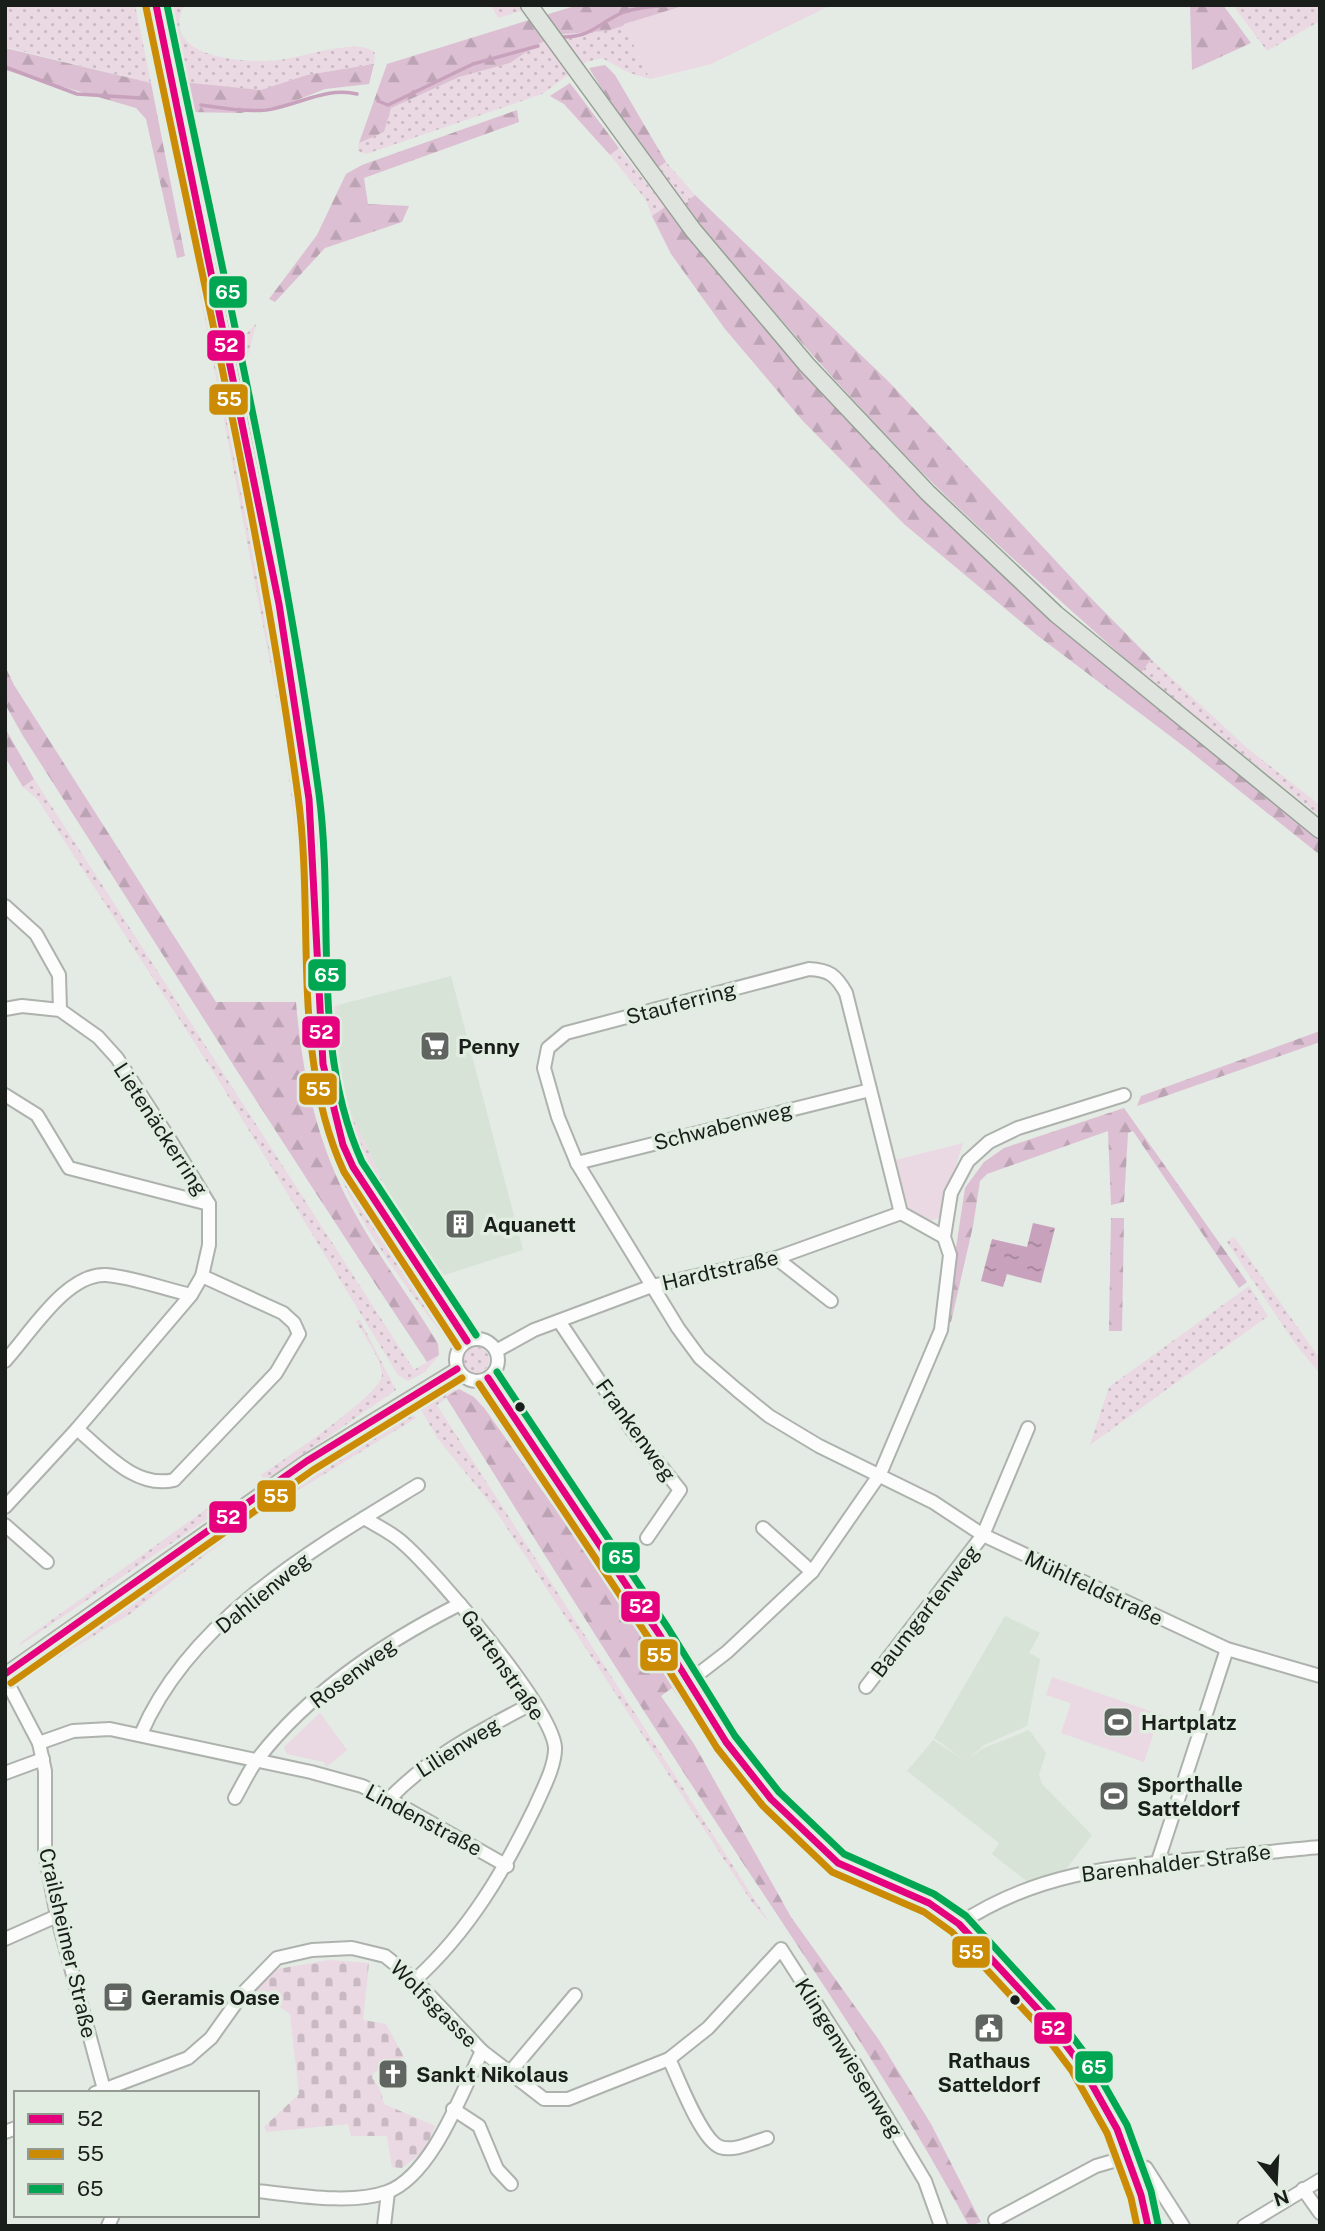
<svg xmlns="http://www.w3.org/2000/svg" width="1325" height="2231" viewBox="0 0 1325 2231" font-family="'Public Sans',sans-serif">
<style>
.built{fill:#d7e3d6}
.grass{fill:url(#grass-dots)}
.forest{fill:url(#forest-firs)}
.cemetery{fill:url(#cemetery-stones)}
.green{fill:#ead8e3}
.water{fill:url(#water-ripples)}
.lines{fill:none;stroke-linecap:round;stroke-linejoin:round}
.stream{stroke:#c8a2bc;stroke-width:3.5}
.minor-casing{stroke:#aeb2ad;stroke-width:16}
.major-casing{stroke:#96a195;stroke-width:19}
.minor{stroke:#fbfcfb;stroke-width:12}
.major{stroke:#dfe4df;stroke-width:16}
.bus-1-casing{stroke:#e2ede1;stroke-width:12}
.bus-2-casing{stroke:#e2ede1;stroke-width:12}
.bus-3-casing{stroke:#e2ede1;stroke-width:12}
.bus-1{stroke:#e5007d;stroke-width:7}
.bus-2{stroke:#cb8b05;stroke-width:7}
.bus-3{stroke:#00a651;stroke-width:7}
.bus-dot{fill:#1a1e1a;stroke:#e2ede1;stroke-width:2.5}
.labels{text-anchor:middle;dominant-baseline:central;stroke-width:7;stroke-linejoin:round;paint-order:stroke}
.street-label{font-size:21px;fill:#1a1e1a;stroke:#e2ede1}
.poi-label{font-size:21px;font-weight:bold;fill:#1a1e1a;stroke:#e2ede1;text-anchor:start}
.line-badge{stroke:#e2ede1;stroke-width:2.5}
.badge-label{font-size:19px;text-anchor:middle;font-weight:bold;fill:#fff}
</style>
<defs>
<pattern id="grass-dots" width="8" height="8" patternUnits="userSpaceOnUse" patternTransform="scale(1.75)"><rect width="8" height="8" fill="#ead8e3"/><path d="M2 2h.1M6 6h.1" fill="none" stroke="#c8b9c2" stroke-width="1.8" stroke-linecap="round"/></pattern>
<pattern id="forest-firs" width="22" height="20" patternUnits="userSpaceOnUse" patternTransform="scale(1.75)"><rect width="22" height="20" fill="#dcbfd2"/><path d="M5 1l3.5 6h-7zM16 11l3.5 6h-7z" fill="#bca4b4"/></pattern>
<pattern id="cemetery-stones" width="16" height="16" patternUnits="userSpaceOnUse" patternTransform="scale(1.75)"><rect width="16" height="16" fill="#ead8e3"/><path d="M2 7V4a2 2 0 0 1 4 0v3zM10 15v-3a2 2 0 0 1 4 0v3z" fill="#c8b9c2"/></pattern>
<pattern id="water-ripples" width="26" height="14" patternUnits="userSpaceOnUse" patternTransform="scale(1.75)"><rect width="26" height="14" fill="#c8a2bc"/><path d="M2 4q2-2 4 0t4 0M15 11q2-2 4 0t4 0" fill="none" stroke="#a28398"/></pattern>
</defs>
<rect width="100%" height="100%" fill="#e4eae4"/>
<g class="built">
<path d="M451 976 523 1250 441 1276 401 1220 344 1098 338 1059V1005Z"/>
<path d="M1005 1616 1040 1633 1029 1653 1040 1659 1027 1726 984 1745 967 1760 982 1749 1029 1730 1046 1753 1039 1774 1042 1784 1092 1835 1064 1872 1029 1883 992 1854 999 1843 907 1771 933 1740 966 1761 934 1738Z"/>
</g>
<g class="grass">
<path d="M5 5H135L151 83 5 47Z"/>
<path d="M167 5H184C158 59 246 64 280 60 303 57 326 48 350 47 358 46 369 47 375 53L374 64 307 75 261 90 182 82Z"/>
<path d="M491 5H540L498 18Z"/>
<path d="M1233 5H1320V21L1267 51Z"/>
<path d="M146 10 150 17 169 107 279 664 300 811 314 1006 306 1001 298 853 284 735Z"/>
<path d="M624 24 650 79 630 73 602 58 586 62 542 94 366 154 358 151 359 143 384 132 390 108 459 77 510 63 538 44 563 34 607 31Z"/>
<path d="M619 148 665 207 652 216 646 200 610 155Z"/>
<path d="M666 162 695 195 684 205 656 169Z"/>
<path d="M256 324 247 359 250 382 299 670 291 663 235 359 246 334Z"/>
<path d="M1151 659 1247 748 1320 805V816L1141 673Z"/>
<path d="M300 680 320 794 333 999 324 1000 298 690Z"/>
<path d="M34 779 414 1370 439 1355 425 1372 408 1381 398 1375 214 1073 38 800 23 787Z"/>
<path d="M338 1005V1059L344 1098 398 1215C348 1174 331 1071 328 1010Z"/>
<path d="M304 1012 315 1029 324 1098 347 1168 374 1219 442 1325 439 1330C401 1280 359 1224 336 1166 317 1119 308 1062 304 1012Z"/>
<path d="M1234 1237 1320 1359V1374L1294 1342 1227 1242Z"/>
<path d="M1249 1286 1268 1316 1090 1445 1109 1387Z"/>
<path d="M360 1320 396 1390 264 1481 261 1475C281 1462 382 1394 382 1375 381 1357 364 1336 356 1321Z"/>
<circle cx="476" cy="1360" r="13"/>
<path d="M459 1389 437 1405 769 1922 753 1904 494 1508 438 1439 420 1408V1402L444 1392Z"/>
<path d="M409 1410 416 1418 256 1516 130 1614 44 1666 43 1661 395 1413Z"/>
<path d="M212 1505 221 1510 19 1646 21 1642Z"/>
</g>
<g class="forest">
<path d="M578 5H686L607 31 563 34 538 44 510 63 459 77 391 108 384 132 359 143 387 64Z"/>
<path d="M1190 5H1223L1251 43 1192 70Z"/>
<path d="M5 48 151 83 185 256 177 258 146 119 136 108 5 70Z"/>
<path d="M374 64 369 84 325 89 284 105 241 113 188 112 182 82 261 90 307 75Z"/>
<path d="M605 65 615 75 666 162 656 169 617 114 589 68Z"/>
<path d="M570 83 619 148 610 155 564 104 550 96Z"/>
<path d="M517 110 519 122 364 178 368 204 409 206 402 222 325 248 275 302 269 299 317 235 346 174 362 165Z"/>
<path d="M695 195 890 383 1082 589 1151 659 1141 673C1064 603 983 535 910 460 831 378 756 293 684 205Z"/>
<path d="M665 207 764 327 1017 586 1117 675 1320 841V855L1186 748 1038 636 904 524 802 420 725 329 671 254 652 216Z"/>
<path d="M5 666 14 685 216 1002H296C302 1074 317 1144 352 1208 377 1255 411 1298 438 1344L439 1355 427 1362C289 1155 157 945 23 736L5 704Z"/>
<path d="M5 728 34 779 23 787 5 757Z"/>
<path d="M1320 1031V1042L1137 1106 1141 1096Z"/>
<path d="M1124 1108 1247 1282 1239 1288 1133 1131 1128 1133 1124 1202 1111 1205 1108 1131 987 1174 980 1181 973 1226 951 1322 945 1321 965 1188 984 1162 1004 1148Z"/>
<path d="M1111 1218H1124L1122 1331H1109Z"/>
<path d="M459 1389 474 1397 485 1409 551 1503 581 1536 715 1740 710 1744 672 1688 661 1696 694 1744 791 1917 879 2040 931 2124 981 2222 969 2226C894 2086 803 1955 716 1822 624 1682 535 1540 446 1397Z"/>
</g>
<path class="cemetery" d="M329 1960 369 1963 363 2020 386 2024 404 2057 373 2073 372 2078 380 2089 384 2104 435 2126 425 2150 402 2168 392 2167 387 2136H351L348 2124 267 2132 264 2127 299 2094 290 2014 254 1989 272 1970Z"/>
<g class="green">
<path d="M686 5H831L711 64 650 79 624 24Z"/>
<path d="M963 1143 939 1218 928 1221 910 1213 895 1160Z"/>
<path d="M1052 1677 1173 1719 1170 1730 1156 1726 1144 1762 1061 1733 1071 1703 1046 1695Z"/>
<path d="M320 1713 347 1750 326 1767 324 1762 287 1754 284 1747Z"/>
</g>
<path class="water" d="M1033 1223 1055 1228 1041 1283 1007 1274 1003 1287 981 1281 992 1239 1027 1247Z"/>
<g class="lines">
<g class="stream">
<path d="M563 37C593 37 599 22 624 12 639 7 653 7 668 5"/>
<path d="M5 67 77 94 140 98"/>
<path d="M378 101 388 105 473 64 538 46"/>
<path d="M201 105C222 108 245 112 266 110 296 106 327 86 357 94"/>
</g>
<g class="minor-casing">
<g id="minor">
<path d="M156 5 279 604 309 799 323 1064 343 1145 353 1167 467 1341"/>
<path d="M5 906 36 934 59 975 60 1010"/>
<path d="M5 1009 22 1006 60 1010 98 1037 117 1058 170 1140 209 1204V1245L202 1276 191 1295 77 1429 5 1507"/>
<path d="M5 1095 37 1115 69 1168 209 1204"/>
<path d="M577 1163 870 1090"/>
<path d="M901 1213 846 993C836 975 829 970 809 969L566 1033 548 1048 544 1068 558 1117 577 1163 678 1328 700 1358 737 1390 769 1416 819 1446 933 1502 983 1535 1227 1649 1320 1676"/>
<path d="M776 1258 831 1301"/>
<path d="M559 1321 632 1430 680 1490 647 1538"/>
<circle cx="477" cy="1360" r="21"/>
<path d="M496 1351 534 1330 652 1286 776 1258 901 1213 944 1237"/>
<path d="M5 1361C30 1334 66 1273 106 1275 133 1277 164 1289 191 1295"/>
<path d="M488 1378 659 1634 726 1742 771 1799 838 1863 929 1903 959 1924 1044 2016 1081 2065 1117 2129 1141 2195 1148 2226"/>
<path d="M77 1429C105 1452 135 1489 174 1480L276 1373 299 1334 294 1323 283 1313 202 1276"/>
<path d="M364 1518C377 1526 393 1533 404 1544 437 1573 551 1707 555 1747 556 1765 542 1791 535 1807 504 1871 469 1931 415 1980"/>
<path d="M5 1525 47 1562"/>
<path d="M763 1528 812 1572"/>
<path d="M5 1674 307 1461 457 1369"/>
<path d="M5 1678 39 1743 45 1771V1853L57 1916 105 2093"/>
<path d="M688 1682 727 1652 812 1572 880 1474 941 1330 950 1255 944 1237 951 1193 968 1161 989 1142 1018 1128 1124 1095"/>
<path d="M866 1687 983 1535 1028 1428"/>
<path d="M141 1734C190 1619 316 1547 418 1485"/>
<path d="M39 1743 73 1731 110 1729 311 1772 362 1786 389 1799 507 1866"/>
<path d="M5 1773 43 1759"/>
<path d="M235 1798C243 1784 250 1768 260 1756 311 1691 387 1641 460 1604"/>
<path d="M389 1799C432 1755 480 1731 533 1703"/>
<path d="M1158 1861 1227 1649"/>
<path d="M959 1924C1042 1869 1124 1866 1219 1857 1253 1854 1286 1850 1320 1847"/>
<path d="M5 1939 57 1916"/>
<path d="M669 2059C678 2077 701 2140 720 2147 734 2152 753 2142 767 2138"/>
<path d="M511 2071 575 1995"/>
<path d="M95 2093 188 2058 211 2038 243 1993 277 1958 312 1950 352 1948 385 1956 415 1980 482 2051 544 2099H568L669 2059 708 2028 781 1949 855 2064 925 2181 941 2226"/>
<path d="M453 2109 479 2126 497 2169 511 2184"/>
<path d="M5 2132 16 2128"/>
<path d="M1134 2172 1146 2168 1183 2226"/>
<path d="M1303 2189 1320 2213"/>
<path d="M257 2191C295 2195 351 2205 387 2192 432 2176 462 2092 482 2051"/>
<path d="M995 2220 1096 2166 1127 2157"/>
<path d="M108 2226 113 2215"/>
<path d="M384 2226 388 2192"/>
<path d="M1244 2226 1320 2180"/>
</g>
</g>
<g class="major-casing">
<path id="major" d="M529 5 693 230 807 365 928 493 1056 614 1320 830"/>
</g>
<use href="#minor" class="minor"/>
<use href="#major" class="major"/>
<g class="bus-1-casing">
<g id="bus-1">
<path d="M156 5 279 604 309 799 323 1064 343 1145 353 1167 467 1341"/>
<path d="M488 1378 659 1634 726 1742 771 1799 838 1863 929 1903 959 1924 1044 2016 1081 2065 1117 2129 1141 2195 1148 2226"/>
<path d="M5 1674 307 1461 457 1369"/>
</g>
</g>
<g class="bus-2-casing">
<g id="bus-2">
<path d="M146 7C200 269 262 531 298 796 315 920 290 1055 344 1172L458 1347"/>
<path d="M479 1384 650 1640 717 1748 763 1806 832 1872 924 1912 952 1932 1036 2023 1072 2071 1107 2133 1131 2198 1137 2226"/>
<path d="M11 1683 313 1470 462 1378"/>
</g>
</g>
<g class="bus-3-casing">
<g id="bus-3">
<path d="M167 5C221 267 283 529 319 794 335 915 310 1048 362 1162L476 1335"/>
<path d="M497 1372 668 1628 735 1736 779 1792 844 1854 934 1894 966 1916 1052 2010 1090 2060 1127 2125 1151 2191 1158 2224"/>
</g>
</g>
<use href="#bus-1" class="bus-1"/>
<use href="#bus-2" class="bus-2"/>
<use href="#bus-3" class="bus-3"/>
</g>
<defs>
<g id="supermarket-square" transform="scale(1.575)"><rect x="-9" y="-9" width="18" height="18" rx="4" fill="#616561" stroke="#e2ede1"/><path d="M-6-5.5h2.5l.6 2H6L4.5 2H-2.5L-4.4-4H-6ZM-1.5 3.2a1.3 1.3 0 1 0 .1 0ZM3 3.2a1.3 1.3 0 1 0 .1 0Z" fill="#fff"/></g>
<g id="building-square" transform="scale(1.575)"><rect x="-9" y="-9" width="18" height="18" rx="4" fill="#616561" stroke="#e2ede1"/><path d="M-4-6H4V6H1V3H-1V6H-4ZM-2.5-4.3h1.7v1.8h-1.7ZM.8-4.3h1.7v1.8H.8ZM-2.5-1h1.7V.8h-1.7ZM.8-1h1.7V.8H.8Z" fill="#fff"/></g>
<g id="stadium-square" transform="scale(1.575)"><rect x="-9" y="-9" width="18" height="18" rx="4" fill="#616561" stroke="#e2ede1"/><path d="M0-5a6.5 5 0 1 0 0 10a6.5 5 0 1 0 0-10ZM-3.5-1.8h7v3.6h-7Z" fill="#fff"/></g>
<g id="cafe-square" transform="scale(1.575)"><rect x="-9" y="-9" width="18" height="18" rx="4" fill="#616561" stroke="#e2ede1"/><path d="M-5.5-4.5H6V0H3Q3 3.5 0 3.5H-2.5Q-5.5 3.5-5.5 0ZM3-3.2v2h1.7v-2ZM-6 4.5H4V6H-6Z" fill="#fff"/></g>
<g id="civic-square" transform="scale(1.575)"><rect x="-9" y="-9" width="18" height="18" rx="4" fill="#616561" stroke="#e2ede1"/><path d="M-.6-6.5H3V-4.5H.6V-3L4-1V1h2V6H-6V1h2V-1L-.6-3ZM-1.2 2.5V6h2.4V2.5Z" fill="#fff"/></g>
<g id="church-square" transform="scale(1.575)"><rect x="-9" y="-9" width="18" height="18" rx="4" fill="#616561" stroke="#e2ede1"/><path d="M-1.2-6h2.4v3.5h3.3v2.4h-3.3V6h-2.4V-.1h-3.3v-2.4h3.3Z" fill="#fff"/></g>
</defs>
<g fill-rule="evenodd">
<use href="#supermarket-square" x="435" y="1046"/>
<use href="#building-square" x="460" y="1224"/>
<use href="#stadium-square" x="1118" y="1722"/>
<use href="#stadium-square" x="1114" y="1796"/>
<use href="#cafe-square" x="118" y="1997"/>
<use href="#civic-square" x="989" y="2028"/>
<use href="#church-square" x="393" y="2074"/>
</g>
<g class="bus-dot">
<circle cx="520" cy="1407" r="6"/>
<circle cx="1015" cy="2000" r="6"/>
</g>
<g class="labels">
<g class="street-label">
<text transform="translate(681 1003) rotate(-15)">Stauferring</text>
<text transform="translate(723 1126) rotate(-14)">Schwabenweg</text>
<text transform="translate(161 1129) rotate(57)">Lietenäckerring</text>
<text transform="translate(720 1270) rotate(-13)">Hardtstraße</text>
<text transform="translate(636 1430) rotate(54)">Frankenweg</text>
<text transform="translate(1094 1588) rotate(25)">Mühlfeldstraße</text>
<text transform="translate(263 1593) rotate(-39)">Dahlienweg</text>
<text transform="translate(925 1611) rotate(-52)">Baumgartenweg</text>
<text transform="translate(503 1665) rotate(55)">Gartenstraße</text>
<text transform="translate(353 1673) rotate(-37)">Rosenweg</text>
<text transform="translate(458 1747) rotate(-32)">Lilienweg</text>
<text transform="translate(424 1820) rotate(28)">Lindenstraße</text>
<text transform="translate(1176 1863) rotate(-7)">Barenhalder Straße</text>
<text transform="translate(68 1943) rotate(77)">Crailsheimer Straße</text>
<text transform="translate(434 2004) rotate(45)">Wolfsgasse</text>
<text transform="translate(849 2058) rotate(58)">Klingenwiesenweg</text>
</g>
<g class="poi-label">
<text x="458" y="1046">Penny</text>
<text x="483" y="1224">Aquanett</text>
<text x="1141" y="1722">Hartplatz</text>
<text x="1137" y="1784">Sporthalle<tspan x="1137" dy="24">Satteldorf</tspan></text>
<text x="141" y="1997">Geramis Oase</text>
<text x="989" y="2060" text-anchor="middle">Rathaus<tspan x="989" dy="24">Satteldorf</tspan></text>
<text x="416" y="2074">Sankt Nikolaus</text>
</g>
</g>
<g class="line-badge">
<rect x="208" y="275" width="40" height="34" rx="7" fill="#00a651"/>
<rect x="206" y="329" width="40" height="33" rx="7" fill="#e5007d"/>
<rect x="208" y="383" width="41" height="33" rx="7" fill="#cb8b05"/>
<rect x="307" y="958" width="40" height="34" rx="7" fill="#00a651"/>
<rect x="301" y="1015" width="40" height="34" rx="7" fill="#e5007d"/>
<rect x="298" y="1072" width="40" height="34" rx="7" fill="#cb8b05"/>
<rect x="256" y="1479" width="41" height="34" rx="7" fill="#cb8b05"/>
<rect x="208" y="1500" width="40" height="34" rx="7" fill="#e5007d"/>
<rect x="601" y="1541" width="40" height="33" rx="7" fill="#00a651"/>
<rect x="620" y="1590" width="41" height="33" rx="7" fill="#e5007d"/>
<rect x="639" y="1638" width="40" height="34" rx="7" fill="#cb8b05"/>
<rect x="951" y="1935" width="40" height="34" rx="7" fill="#cb8b05"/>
<rect x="1033" y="2011" width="40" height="34" rx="7" fill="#e5007d"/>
<rect x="1074" y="2050" width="40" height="34" rx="7" fill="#00a651"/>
</g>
<g class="badge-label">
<text x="228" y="299">65</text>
<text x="226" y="352">52</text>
<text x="229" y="406">55</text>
<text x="327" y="982">65</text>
<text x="321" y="1039">52</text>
<text x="318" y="1096">55</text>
<text x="276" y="1503">55</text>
<text x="228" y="1524">52</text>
<text x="621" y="1564">65</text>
<text x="641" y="1613">52</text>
<text x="659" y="1662">55</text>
<text x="971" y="1959">55</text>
<text x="1053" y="2035">52</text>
<text x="1094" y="2074">65</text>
</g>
<rect width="1325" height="2231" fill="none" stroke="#1a1e1a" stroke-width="14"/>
<rect x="14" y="2091" width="245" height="126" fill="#e2ede1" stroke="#929a91" stroke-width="2"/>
<rect x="28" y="2114" width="35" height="10" fill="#e5007d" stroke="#929a91" stroke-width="2"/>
<text x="77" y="2126" font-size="21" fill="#1a1e1a">52</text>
<rect x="28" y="2149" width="35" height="10" fill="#cb8b05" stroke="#929a91" stroke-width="2"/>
<text x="77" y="2161" font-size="21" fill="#1a1e1a">55</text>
<rect x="28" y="2184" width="35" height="10" fill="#00a651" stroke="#929a91" stroke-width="2"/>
<text x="77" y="2196" font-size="21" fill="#1a1e1a">65</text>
<g transform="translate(1276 2182) rotate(162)" stroke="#e2ede1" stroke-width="5" paint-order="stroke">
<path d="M0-5L12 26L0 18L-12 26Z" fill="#1a1e1a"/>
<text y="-10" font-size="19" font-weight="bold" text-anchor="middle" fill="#1a1e1a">N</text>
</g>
</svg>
